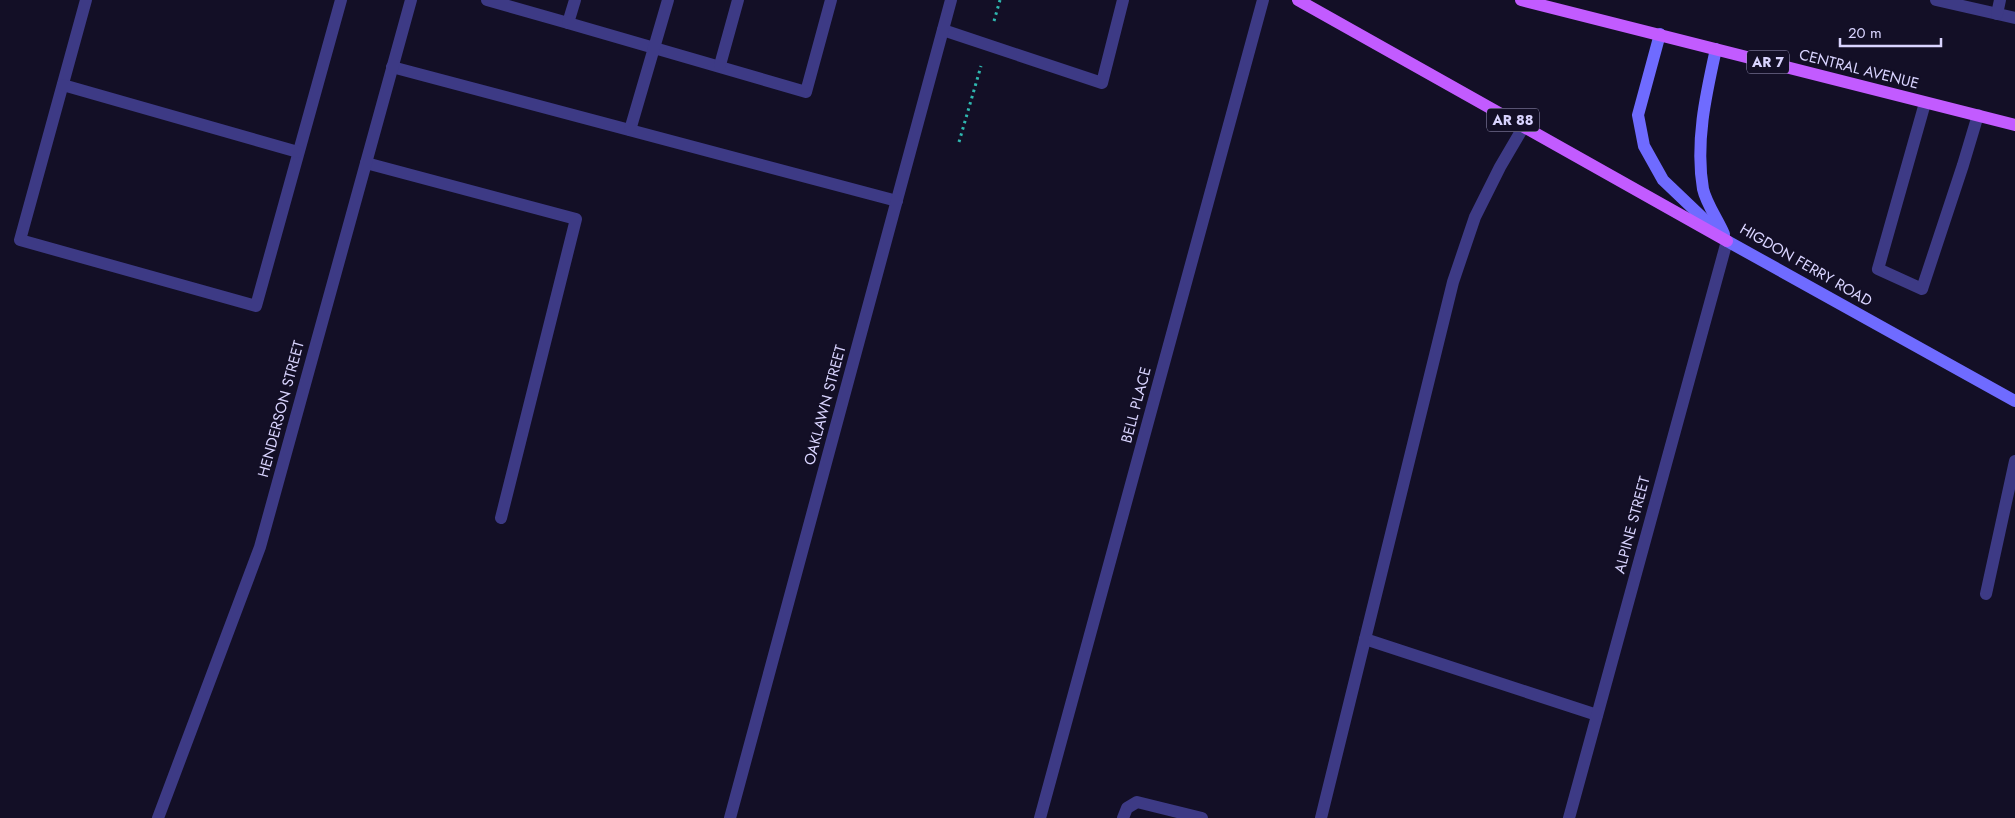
<svg xmlns="http://www.w3.org/2000/svg" width="2015" height="818" viewBox="0 0 2015 818" font-family="Jost,sans-serif">
<style>
.lines{fill:none;stroke-linecap:round;stroke-linejoin:round}
.path{stroke:#2fb8b0;stroke-width:3;stroke-dasharray:2.5 4;stroke-linecap:butt}
.service{stroke:#3d3a85;stroke-width:12}
.minor{stroke:#3d3a85;stroke-width:12}
.secondary{stroke:#6f6bff;stroke-width:12}
.primary{stroke:#c25bff;stroke-width:12}
.labels{text-anchor:middle;dominant-baseline:central;stroke-width:4;stroke-linejoin:round;paint-order:stroke}
.shield{fill:#130f26;stroke:#9e99be;stroke-width:1}
.shield-label{font-size:14px;font-weight:bold;fill:#d9d4ff}
.street-label{font-size:15px;fill:#d9d4ff;stroke:#130f26}
</style>
<rect width="100%" height="100%" fill="#130f26"/>
<g class="lines">
<g class="path">
<path d="M994 21 1000 0"/>
<path d="M959 142 981 66"/>
</g>
<g class="service">
<path d="M86 0 20 240 256 306 341 0"/>
<path d="M487 0 568 23"/>
<path d="M575 0 568 23 806 92 831 0"/>
<path d="M1936 0 2015 18"/>
<path d="M1997 14 2000 0"/>
<path d="M943 30 1102 83 1123 0"/>
<path d="M720 65 738 0"/>
<path d="M392 67 897 201"/>
<path d="M63 85 298 152"/>
<path d="M1925 103 1878 269 1922 289 1963 165 1978 115"/>
<path d="M630 130 668 0"/>
<path d="M366 163 576 219 501 518"/>
<path d="M1986 594 2015 461"/>
<path d="M1365 639 1597 715"/>
<path d="M1123 818 1127 808 1137 802 1202 818"/>
<path d="M1321 818 1453 282 1475 217 1500 167 1524 126"/>
</g>
<g class="minor">
<path d="M158 818 260 547 411 0"/>
<path d="M730 818 951 0"/>
<path d="M1040 818 1263 0"/>
<path d="M1569 818 1727 241"/>
</g>
<g class="secondary">
<path d="M1660 34 1638 115 1644 146 1663 180 1727 241 2015 401"/>
<path d="M1716 49C1706 94 1695 142 1703 189 1706 203 1718 220 1724 234"/>
</g>
<g class="primary">
<path d="M1298 0 1727 241"/>
<path d="M1521 0 2015 125"/>
</g>
</g>
<g class="labels">
<g class="shield">
<rect x="1747" y="50.5" width="42" height="23" rx="4"/>
<rect x="1487" y="108.5" width="52" height="23" rx="4"/>
</g>
<g class="shield-label">
<text x="1768" y="62">AR 7</text>
<text x="1513" y="120">AR 88</text>
</g>
<g class="street-label">
<text transform="translate(1859 69) rotate(14)">CENTRAL AVENUE</text>
<text transform="translate(1806 265) rotate(30)">HIGDON FERRY ROAD</text>
<text transform="translate(825 405) rotate(-75)">OAKLAWN STREET</text>
<text transform="translate(1136 405) rotate(-75)">BELL PLACE</text>
<text transform="translate(281 409) rotate(-75)">HENDERSON STREET</text>
<text transform="translate(1632 525) rotate(-75)">ALPINE STREET</text>
</g>
</g>
<path d="M1840 38v8h101v-8" fill="none" stroke="#d9d4ff" stroke-width="2.5"/>
<text x="1848" y="38" font-size="15" fill="#d9d4ff" stroke="#130f26" stroke-width="4" paint-order="stroke">20 m</text>
</svg>
